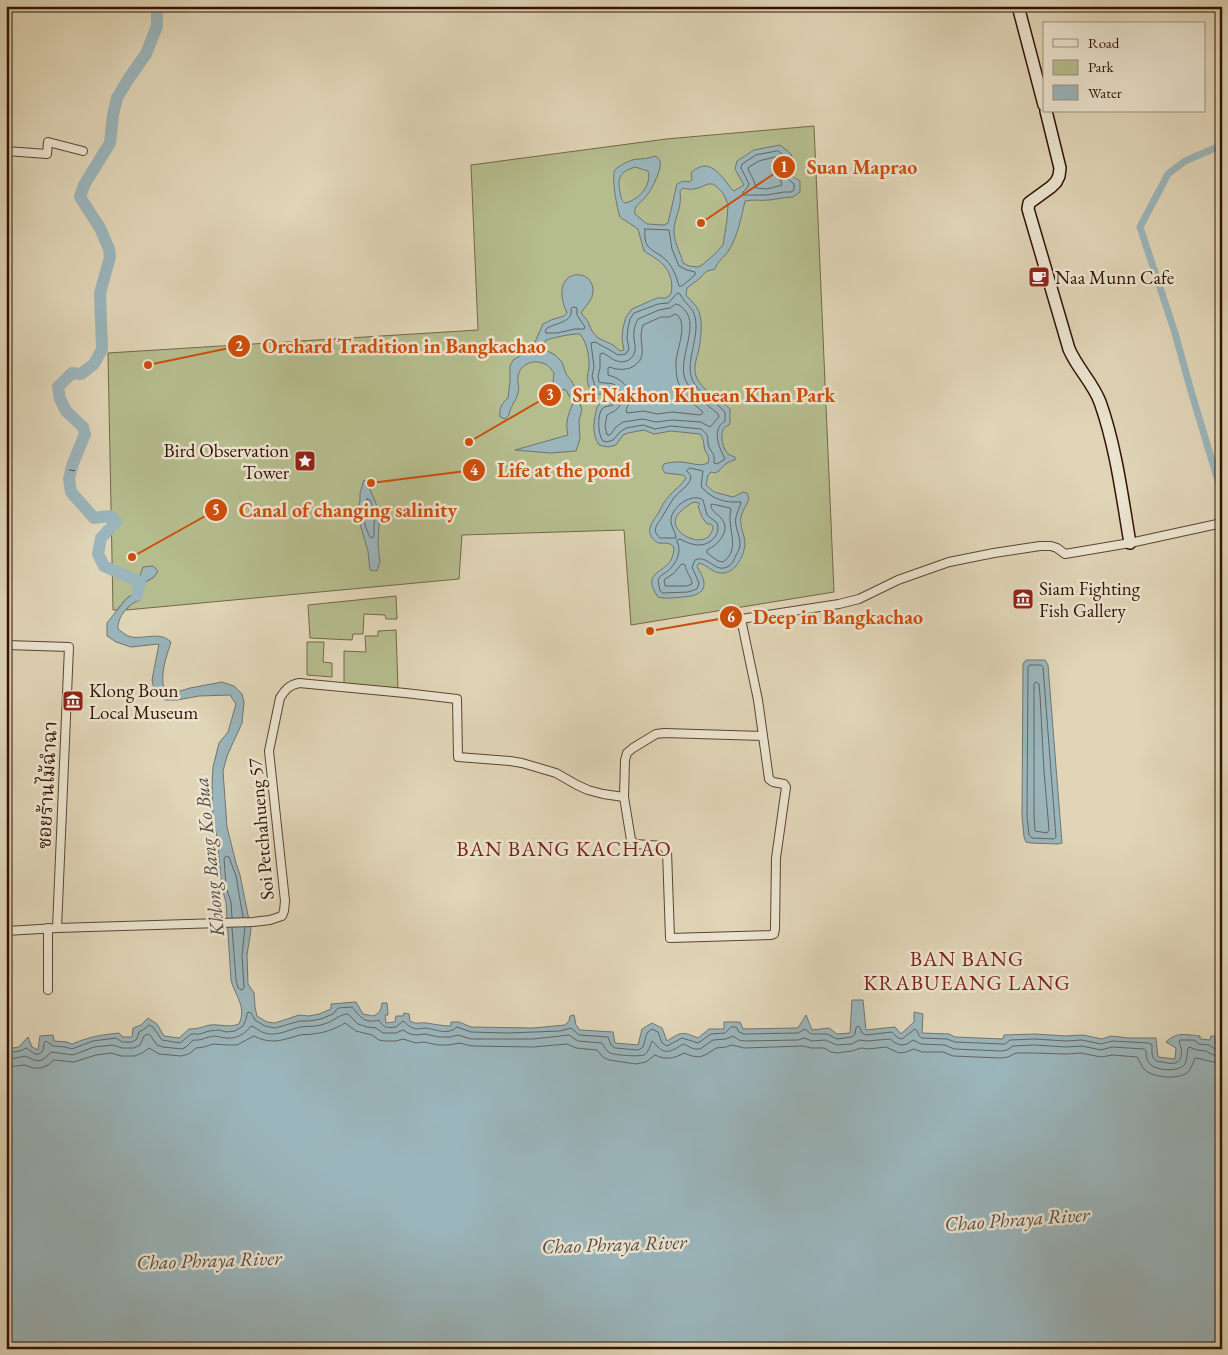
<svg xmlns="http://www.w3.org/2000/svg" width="1228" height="1355" viewBox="0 0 1228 1355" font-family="'EB Garamond','Noto Serif Thai',serif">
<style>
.green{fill:#b5bc8d;stroke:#746748}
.water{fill:#9ab5bb;stroke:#717471;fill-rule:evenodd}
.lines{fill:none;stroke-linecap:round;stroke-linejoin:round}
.shore{stroke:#66645f;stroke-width:1}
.canal{stroke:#9ab5bb;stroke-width:7}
.river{stroke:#9ab5bb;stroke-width:12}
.ferry{stroke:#574b43;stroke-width:1;stroke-dasharray:6 5;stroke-linecap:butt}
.street-casing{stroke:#5e4330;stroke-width:10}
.secondary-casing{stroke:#331203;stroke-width:14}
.street{stroke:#ebe4d0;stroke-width:8}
.secondary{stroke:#ebe4d0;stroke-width:11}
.labels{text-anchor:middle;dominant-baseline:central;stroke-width:5;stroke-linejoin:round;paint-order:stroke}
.poi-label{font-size:19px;fill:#331203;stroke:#ebe4d0;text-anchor:start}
.street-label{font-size:19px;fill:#331203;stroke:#ebe4d0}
.water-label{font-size:20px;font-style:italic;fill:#574b43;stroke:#ebe4d0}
.quarter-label{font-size:21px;letter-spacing:1px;fill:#7a1f14;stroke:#ebe4d0}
.leader{fill:none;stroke:#cd4e0b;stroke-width:2}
.callout-dot{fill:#cd4e0b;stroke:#ebe4d0;stroke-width:2}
.mark-label{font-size:15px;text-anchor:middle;font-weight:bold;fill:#fff}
.callout-label{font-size:20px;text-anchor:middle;font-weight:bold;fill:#cd4e0b;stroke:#ebe4d0;stroke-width:5;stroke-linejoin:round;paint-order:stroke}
</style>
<rect width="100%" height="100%" fill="#e0d5b7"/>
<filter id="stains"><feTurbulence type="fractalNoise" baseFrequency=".004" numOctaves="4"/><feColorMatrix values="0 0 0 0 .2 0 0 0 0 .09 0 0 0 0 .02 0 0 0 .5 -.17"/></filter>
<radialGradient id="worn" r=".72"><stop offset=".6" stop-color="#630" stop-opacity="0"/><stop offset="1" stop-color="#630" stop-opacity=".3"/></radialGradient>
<g class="green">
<path d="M814 126 834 592 631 625 624 530 462 535 459 579 126 610 132 602 140 600 142 584 154 577 153 566 133 594 126 599 117 610H113L108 353 478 330 471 165 666 139Z"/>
<path d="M396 596 397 619H386L385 615 364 614 363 634H353L352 640 310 638 308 605Z"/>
<path d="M396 630 398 688 344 684V651L366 652 365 636H378V631Z"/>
<path d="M307 642H324L323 662 332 663V677L307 675Z"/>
</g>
<g class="water">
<path d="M780 145 791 154 795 166 790 175 800 181V192L793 197C785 197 778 199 769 200 761 201 753 199 745 201 741 218 738 235 729 250 725 257 717 261 715 269L707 271 700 278 687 288 686 295C689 299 693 302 696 306 704 318 701 336 699 349 697 358 693 366 696 376 701 390 719 399 730 409V422L729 425C726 426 724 427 723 430 720 436 723 449 728 454 728 454 734 457 735 457V460C729 461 722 466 719 471L715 473 711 472 708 475 706 485 714 492 733 497 743 492 747 493 749 499C747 504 742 511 741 517 739 525 745 535 745 544 744 557 734 575 720 573 712 572 707 565 699 563L697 567C710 586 705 596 682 597 674 598 666 599 658 597 641 572 663 574 671 560 673 556 674 551 674 547 667 539 660 547 654 540 644 530 654 520 659 512 662 506 665 500 670 495 675 489 682 485 686 478L683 475 665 473 662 468 664 464C670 462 676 462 682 462 692 463 700 467 708 463 710 457 708 456 705 450 703 445 705 441 700 434L671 431 654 434 644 430 628 433 623 435 616 445 608 447 599 445C591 433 594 420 597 407L602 402 609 401 611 398 608 394H598L591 391C590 388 588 386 588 383 586 377 589 372 589 366 589 355 587 343 580 334 574 333 552 338 546 340L543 347 544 349 555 355 562 362 566 374 569 378 571 380 575 388 582 410 579 420 580 439 576 451 550 453 515 450 568 435C565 423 568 415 573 403L566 390 555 389 553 383 554 373C551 369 548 364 542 363 531 359 519 366 518 377 517 383 520 388 518 393 516 401 510 407 509 415L505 419 500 417C499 408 502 403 508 398L510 381V366L513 360 532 349 543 324 551 320 564 316 567 313C545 265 601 265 592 297 590 302 584 308 581 313L587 320 592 331 598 338 613 345 620 351 624 350 622 339 623 328 626 317 632 309 657 298H666L671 294C674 279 668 266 655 258 651 255 648 254 644 251L638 229 620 217C617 209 611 176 615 170 618 166 627 162 632 160 641 158 645 160 655 156 658 158 659 158 660 162 662 169 652 189 647 195 643 202 633 205 635 214L647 224 664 225 668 223 677 184 683 181 689 182 692 180 691 173C703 161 713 166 723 178 727 182 729 187 734 191L744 185 735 169 737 161 754 150ZM635 167 648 171C652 185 639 200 625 203 621 200 621 197 620 192 617 177 620 172 635 167ZM708 184H713L717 187 723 193 728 204 727 220 723 245 715 254 702 265 698 267 689 266 683 263C680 251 673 241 674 228 676 214 682 208 680 191L683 188C693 191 699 188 708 184ZM694 502 699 503 700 504 698 506 702 517 707 524H710L713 526C711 556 658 531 681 511 686 507 689 504 694 502Z"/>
<path d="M364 480 368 484 381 516 379 524 378 545 380 562 377 571 370 570 368 551 360 524 357 511 360 501V493Z"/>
<path d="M153 566 158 571 154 577 142 584 140 600C129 603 117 617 118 629 121 631 124 634 128 636 142 641 159 630 171 642 166 658 160 673 164 689L177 692 190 688 222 682 234 686 242 694 244 702 242 723 227 756 223 771 227 827 236 863 240 875 251 930 247 955 248 984 254 993 255 1007 257 1016 267 1022 275 1023 299 1015 309 1016 319 1014 331 1009V1004L356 1002 363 1014 373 1016C380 1013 381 1010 382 1003H387L388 1015H385L386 1023 395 1022 396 1016H403L404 1013 409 1014 410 1021C417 1025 419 1022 426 1023 434 1024 442 1026 451 1026V1022H459L471 1027 533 1028 565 1025 569 1021 570 1016 574 1015 576 1025 580 1030 613 1032 615 1043 638 1045 642 1029 652 1023 662 1028 667 1041C681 1032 682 1031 698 1038L709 1029H724V1022H740L743 1029 798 1028 806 1015 812 1030 829 1028 837 1034 850 1033 852 1000H863L866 1030 895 1027 901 1034 914 1022V1012L923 1014 922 1033 949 1034 955 1037 1003 1039 1004 1035 1035 1034 1066 1036 1083 1035 1102 1039 1111 1036 1128 1038H1156L1158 1057 1175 1059 1176 1048 1166 1042C1178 1031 1185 1035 1200 1036V1039L1210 1040 1211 1036H1215V1044H1222V1349H6V1049L19 1047 28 1037 32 1047 38 1050 40 1036 53 1035 54 1041 67 1042 72 1044C89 1037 100 1035 119 1033L123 1037H132L133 1028 141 1025 148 1018 157 1024 164 1036 179 1038 189 1029C199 1029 201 1027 210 1025 220 1024 229 1028 239 1024 247 1006 235 996 231 980L226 902 222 888 217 837 213 820 212 785 213 767 219 743 228 732 236 704 230 695 199 696 177 700H165L155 693 152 680 159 644 131 647 116 642 107 636V623L126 599 133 594 143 567Z"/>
<path d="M1026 660H1045L1048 665 1062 843 1058 844 1031 843 1026 842 1024 837 1022 816 1023 664Z"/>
</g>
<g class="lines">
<g class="shore">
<path d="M778 151 787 157 789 165C784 177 784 176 794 184V190L791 192H784L767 195H743V192L747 188 749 184 741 168 742 164 756 155Z"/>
<path d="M776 157 781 161 782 164 779 174 782 185 767 189 756 188 754 181 748 169 749 167 759 161Z"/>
<path d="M645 229 669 230 672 249 679 266 687 270 695 272V275L682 286H679C676 276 673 267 666 260 653 248 643 251 645 229Z"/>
<path d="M678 293 680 294C684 303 693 307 695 317 700 337 685 361 692 379 698 394 715 401 725 412V421C711 430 719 447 725 459L717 464 714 463C715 453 712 454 709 447 706 439 711 436 701 429L671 426 655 429 643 425 626 428 620 432 613 440 607 442 603 441C598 435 597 416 602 409 604 406 610 406 613 405L616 397C612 384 604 393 595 386L592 376 594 367 591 343 595 342 610 350 618 355 626 354 629 349 627 338 628 328 630 319 634 313 658 304 668 303Z"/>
<path d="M676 304 679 305C682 307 685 310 687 313 698 332 675 363 687 383 695 397 707 404 718 414L719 417 710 427 701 422 672 420 656 422 643 419 623 422 616 427 610 435H607L605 426 607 415C610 413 614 412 617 409 624 402 623 390 615 385 610 382 604 384 599 382L598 376 600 368V354L603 353C608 355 612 360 617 361 625 364 634 359 635 350 636 346 634 342 634 338 633 332 635 324 638 319L659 310 670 308Z"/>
<path d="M573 307 577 308V315L585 327 584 329H575L557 333H546L545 331 547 328C556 323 574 322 571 309Z"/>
<path d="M676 314C689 322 677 349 676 361 676 369 676 378 679 384 684 395 693 404 702 411L703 413 700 415 672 412 657 414 644 411 627 413 626 410C635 392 626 380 608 375V368L610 367C617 370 623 370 630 368 646 361 642 350 641 337 641 333 642 329 643 325L661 317H669Z"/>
<path d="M690 468 703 471 701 486C708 496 721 502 733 502 736 502 738 502 741 502 740 507 737 512 736 517 734 526 740 535 740 544 740 548 738 552 736 555 734 560 732 565 727 567 715 573 707 554 695 560L692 567 699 583 697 589 688 592 663 593 660 591 658 580C661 574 666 573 670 569 677 562 682 550 677 542V540L680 539C691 545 704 549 714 538 718 533 719 529 717 523L707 515 703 500C692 492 672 507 671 519 670 526 676 532 676 538H660C651 530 657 525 662 517 666 511 669 505 673 499 678 492 686 488 690 481L691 476 687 471Z"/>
<path d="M367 499 370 500 376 516 374 523V536L372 538 370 537C364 525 360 510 367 499Z"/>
<path d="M712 504 730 508 731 510C726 528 742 549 723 562L718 561 707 553V550C718 545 732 530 721 518 717 513 713 513 711 507Z"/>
<path d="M682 564 685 565C686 572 692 578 692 584L687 586H665L664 580 674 573Z"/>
<path d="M1030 665H1041L1043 667 1056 837 1054 839 1032 838 1029 835 1027 816 1028 668Z"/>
<path d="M1036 682 1039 684 1040 695 1044 771 1049 830 1047 833 1035 831 1034 816V685Z"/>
<path d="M232 918 231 902 226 887 224 858 227 856 229 857 236 876 243 917"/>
<path d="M232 928 236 979 238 988 242 990 244 988 242 955 245 927"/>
<path d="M6 1053 20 1051 26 1048 35 1054H39L43 1051 44 1043 46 1041 53 1046 65 1047 72 1049 93 1041 116 1038 122 1042H132L137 1039 139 1032 143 1030 149 1025 153 1027 162 1040 180 1043 191 1034H200L209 1031 219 1030 226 1032 235 1031 243 1026 246 1019 247 1014 248 1012 251 1013 255 1020 265 1026 275 1028 300 1021H309L321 1019 333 1014 338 1008 352 1007C361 1017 364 1024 379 1020 384 1028 386 1028 396 1027L403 1021C406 1023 409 1027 413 1028 417 1030 421 1028 425 1028 437 1029 446 1036 457 1027L471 1032 508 1033 560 1031 571 1028 579 1035 608 1037 611 1045 615 1048 638 1050 643 1047 647 1033 652 1029 658 1032 662 1043 667 1046 682 1038 698 1043 711 1034 725 1033 731 1027H736L739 1032 744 1034 798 1033 805 1029 811 1034H827L837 1039 852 1037 855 1034 856 1028 858 1026 860 1028 862 1033 866 1035 892 1032 898 1038 902 1039 915 1029C919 1031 917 1036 922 1038L947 1039 955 1042 1002 1044H1005L1010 1040 1035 1039 1066 1041 1082 1040 1101 1044 1112 1041 1149 1043 1152 1045C1152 1049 1151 1057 1155 1060 1157 1062 1161 1062 1163 1062 1166 1063 1172 1064 1175 1063 1184 1061 1182 1047 1179 1042L1180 1040H1194L1199 1044 1209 1045 1215 1049H1222"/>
<path d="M6 1060 25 1056 34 1060 40 1061 45 1058 51 1052 73 1055 94 1047 113 1045 122 1048H134L140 1045 144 1036 148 1034 150 1035 157 1045 163 1047 182 1049 186 1047 193 1040C201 1041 206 1037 214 1036 218 1036 222 1038 226 1038 237 1039 245 1034 251 1026 255 1027 258 1030 262 1032 275 1038 287 1030 300 1027 308 1026 316 1027 324 1024 333 1022 339 1014 348 1014L358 1024 367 1027 376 1028 383 1033H396L403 1030 410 1034 416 1035 425 1034 439 1037H450L458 1035 471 1039H533L569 1035 578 1041 602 1043C604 1046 606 1051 610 1053 615 1055 638 1057 644 1055 649 1052 650 1045 652 1041 655 1043 656 1045 658 1047 666 1056 675 1049 683 1044L694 1049H700L713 1040 726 1039 733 1036 739 1040 744 1041 798 1040 804 1038 812 1041 825 1040 837 1045 852 1044 859 1040 867 1041 890 1039 895 1043 901 1045 907 1044 913 1040 921 1044 945 1045 954 1049 1002 1051 1007 1050 1013 1046 1034 1045 1066 1047 1082 1046 1101 1050 1112 1047 1144 1049 1146 1051C1146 1056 1147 1062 1151 1065 1158 1071 1180 1072 1185 1064 1187 1060 1187 1053 1188 1048L1189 1047 1197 1050 1206 1051 1213 1055H1222"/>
<path d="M6 1067 25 1065 33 1068H41L48 1065 54 1060 74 1062 96 1055 111 1053 121 1056H135L142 1053 149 1048 159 1054 181 1056 189 1054 196 1048 204 1047 213 1044 227 1045H237L254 1036C272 1045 282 1040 300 1035 304 1034 308 1035 312 1034 324 1033 335 1029 345 1023L356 1031 372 1035 379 1040 384 1041H396L403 1039 416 1043 424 1042 438 1045H449L459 1043 472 1046 533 1047 567 1044 576 1048 597 1050 603 1057 609 1060 636 1064 646 1062 655 1055C666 1060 673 1059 684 1053L692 1056 700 1057 707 1054 716 1048 726 1047 732 1045 744 1048 803 1046 811 1048H824L831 1052 837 1053 852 1051 861 1048 868 1049 886 1047 899 1053 906 1052 914 1049 922 1052H943L953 1056 1001 1058 1008 1057 1016 1053H1034L1066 1054 1081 1053 1101 1057 1113 1055 1137 1057C1140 1061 1141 1066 1145 1070 1154 1078 1179 1080 1188 1072 1192 1068 1193 1062 1195 1058 1205 1059 1212 1063 1222 1063"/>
</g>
<path class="canal" d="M1222 145 1185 161 1168 174 1140 227 1175 333 1191 391 1222 494"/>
<path class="river" d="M137 595 140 582 104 566 98 554 101 538 116 522 110 516 94 518 71 492 69 479 72 466 85 434 83 427 66 411 60 399 58 387 72 373 81 374 94 364 102 349 100 293 110 257 109 249 100 228 80 197 84 185 110 143 113 115 117 98 129 78 146 54 157 26V6"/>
<g class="ferry">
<path d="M69 470 77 471"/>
<path d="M1220 1054 1222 1065"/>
</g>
<g class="street-casing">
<g id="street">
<path d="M6 151 47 154 48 142 83 151"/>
<path d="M6 645 69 647 57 928"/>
<path d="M763 736 664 733 656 734 633 748 627 753 625 760 624 797 631 840 635 844 663 846 667 851 670 938 771 935 774 934 775 929 776 858 786 787 784 784 773 782 769 779 758 700 741 619 839 604 859 599 898 580 949 562 994 553 1040 546H1051L1057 548 1065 554 1130 543 1222 523"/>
<path d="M6 931 57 928 253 922 270 920 282 916 284 911 285 901 269 751 280 698C285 690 289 685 299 683L405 693 457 699 458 757 510 761 522 763 556 773 577 785 588 790 603 794 624 797"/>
<path d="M48 990V928"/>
</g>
</g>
<g class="secondary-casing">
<g id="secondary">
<path d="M1018 6 1044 105"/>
<path d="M1046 111 1060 168 1059 176 1056 182 1051 187 1029 203 1028 209 1069 349C1077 368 1093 383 1100 402 1116 447 1122 496 1130 543"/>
</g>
</g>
<use href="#street" class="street"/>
<use href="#secondary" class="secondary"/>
</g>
<defs>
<g id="cafe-square" transform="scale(1.125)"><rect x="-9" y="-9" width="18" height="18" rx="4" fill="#8f2418" stroke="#ebe4d0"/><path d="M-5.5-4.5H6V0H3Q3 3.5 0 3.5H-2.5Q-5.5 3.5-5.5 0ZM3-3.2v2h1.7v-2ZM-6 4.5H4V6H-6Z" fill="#fff"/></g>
<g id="sight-square" transform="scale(1.125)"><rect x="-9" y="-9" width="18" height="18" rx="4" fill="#8f2418" stroke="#ebe4d0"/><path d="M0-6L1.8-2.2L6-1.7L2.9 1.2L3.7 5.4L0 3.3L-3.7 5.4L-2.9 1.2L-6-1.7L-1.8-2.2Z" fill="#fff"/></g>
<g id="museum-square" transform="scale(1.125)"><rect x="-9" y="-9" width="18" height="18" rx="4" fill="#8f2418" stroke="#ebe4d0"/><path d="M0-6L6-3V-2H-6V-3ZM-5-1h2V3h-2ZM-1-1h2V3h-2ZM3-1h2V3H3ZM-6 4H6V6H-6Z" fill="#fff"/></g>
</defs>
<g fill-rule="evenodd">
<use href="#cafe-square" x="1039" y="277"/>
<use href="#sight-square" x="305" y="461"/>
<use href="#museum-square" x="1023" y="599"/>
<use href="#museum-square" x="73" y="701"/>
</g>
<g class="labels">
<g class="poi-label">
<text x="1055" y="277">Naa Munn Cafe</text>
<text x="289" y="450" text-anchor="end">Bird Observation<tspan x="289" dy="22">Tower</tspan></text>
<text x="1039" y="588">Siam Fighting<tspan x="1039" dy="22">Fish Gallery</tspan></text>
<text x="89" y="690">Klong Boun<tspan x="89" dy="22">Local Museum</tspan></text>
</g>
<g class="street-label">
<text transform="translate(47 785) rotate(-87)">ซอยร้านไม้ฉำฉา</text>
<text transform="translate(261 829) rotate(-95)">Soi Petchahueng 57</text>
</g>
<g class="water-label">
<text transform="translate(209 857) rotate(-96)">Khlong Bang Ko Bua</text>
<text transform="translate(1017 1219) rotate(-4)">Chao Phraya River</text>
<text transform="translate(614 1244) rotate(-2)">Chao Phraya River</text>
<text transform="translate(209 1260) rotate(-2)">Chao Phraya River</text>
</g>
<g class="quarter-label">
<text x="564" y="848">BAN BANG KACHAO</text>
<text x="967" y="958">BAN BANG<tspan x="967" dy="24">KRABUEANG LANG</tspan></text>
</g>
</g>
<path class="leader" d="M701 223L784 167M148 365L239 346M469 442L550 395M371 483L474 470M132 557L216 510M650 631L731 617"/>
<g class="callout-dot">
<circle cx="701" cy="223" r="5"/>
<circle cx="148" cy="365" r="5"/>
<circle cx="469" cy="442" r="5"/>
<circle cx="371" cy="483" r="5"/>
<circle cx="132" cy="557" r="5"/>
<circle cx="650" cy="631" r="5"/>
<circle cx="784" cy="167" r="12"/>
<circle cx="239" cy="346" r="12"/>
<circle cx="550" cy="395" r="12"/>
<circle cx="474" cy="470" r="12"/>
<circle cx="216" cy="510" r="12"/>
<circle cx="731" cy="617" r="12"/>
</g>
<g class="mark-label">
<text x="784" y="172">1</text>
<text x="239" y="351">2</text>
<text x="550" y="400">3</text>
<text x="474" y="475">4</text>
<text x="216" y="515">5</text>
<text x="731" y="622">6</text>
</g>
<g class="callout-label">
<text x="862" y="174">Suan Maprao</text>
<text x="404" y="353">Orchard Tradition in Bangkachao</text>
<text x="704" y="402">Sri Nakhon Khuean Khan Park</text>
<text x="564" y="477">Life at the pond</text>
<text x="348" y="517">Canal of changing salinity</text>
<text x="838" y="624">Deep in Bangkachao</text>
</g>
<rect width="1228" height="1355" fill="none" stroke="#e0d5b7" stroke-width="25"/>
<rect x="8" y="8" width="1213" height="1340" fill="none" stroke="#331203" stroke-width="2.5"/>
<rect x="12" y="12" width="1203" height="1330" fill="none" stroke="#331203"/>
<rect x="1043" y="22" width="162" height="90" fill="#ebe4d0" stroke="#a1907e"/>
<rect x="1053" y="39" width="25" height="8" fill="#ebe4d0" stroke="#a1907e"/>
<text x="1088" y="48" font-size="15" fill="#331203">Road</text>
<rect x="1053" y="60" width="25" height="15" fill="#b5bc8d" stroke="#a1907e"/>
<text x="1088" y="72" font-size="15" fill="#331203">Park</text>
<rect x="1053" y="85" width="25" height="15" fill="#9ab5bb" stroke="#a1907e"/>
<text x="1088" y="98" font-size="15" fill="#331203">Water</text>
<rect width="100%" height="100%" filter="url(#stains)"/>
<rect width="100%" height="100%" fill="url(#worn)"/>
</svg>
